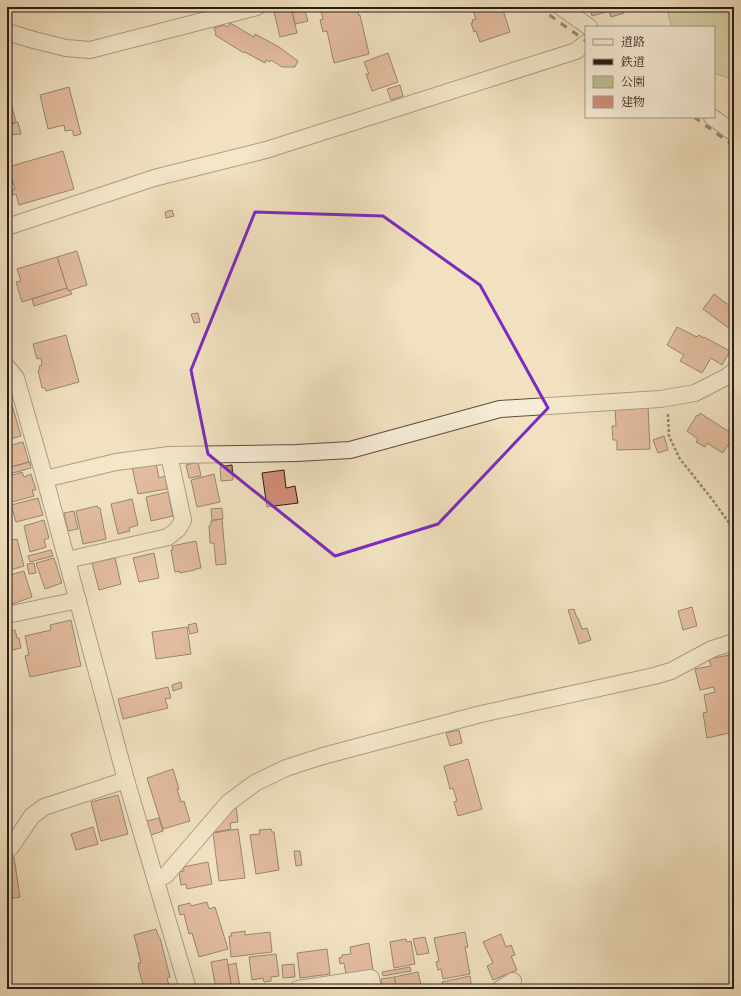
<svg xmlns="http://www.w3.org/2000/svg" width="741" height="996" viewBox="0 0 741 996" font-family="'Old Standard TT','Noto Serif JP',serif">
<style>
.green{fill:#bdc290;stroke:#726f53}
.building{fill:#d28e78;stroke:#271c16}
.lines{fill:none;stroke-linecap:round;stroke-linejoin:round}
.minor-casing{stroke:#5a4d40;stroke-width:18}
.path{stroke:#271c16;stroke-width:2.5;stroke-dasharray:3 2;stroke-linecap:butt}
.minor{stroke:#f6ecd6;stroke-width:16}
.rail{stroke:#271c16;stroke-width:3;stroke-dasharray:7 7;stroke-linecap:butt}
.marked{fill:none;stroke:#7b2cbf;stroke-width:3;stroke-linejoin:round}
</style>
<rect width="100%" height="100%" fill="#f1e1c0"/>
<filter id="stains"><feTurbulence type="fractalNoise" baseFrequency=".005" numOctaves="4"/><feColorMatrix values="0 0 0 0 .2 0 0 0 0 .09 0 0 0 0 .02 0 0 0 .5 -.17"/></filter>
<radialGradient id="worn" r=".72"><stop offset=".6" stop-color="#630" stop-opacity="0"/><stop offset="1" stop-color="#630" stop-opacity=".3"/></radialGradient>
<path class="green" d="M666 7H734V80L714 73V27H672Z"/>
<g class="building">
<path d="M320 7H359L357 8 359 16 360 15 369 54 334 63 327 31 323 32 320 20 323 19Z"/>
<path d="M472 7H502L510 32 480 42 476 31 474 32 471 23H473L472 20 476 19Z"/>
<path d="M590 7H625L622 8 624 13 611 17 609 11 592 16Z"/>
<path d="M291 8 297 33 280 37 274 12Z"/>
<path d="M304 8 308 21 295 24 292 11Z"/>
<path d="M230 23 254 37 255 34 279 47 298 61 295 67H282L271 60 270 62 266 60 265 63 245 52 244 53 215 35 216 33 214 28 224 25 228 27Z"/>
<path d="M388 53 398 82 372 91 366 74H369L364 62Z"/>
<path d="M400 85 403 96 391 100 387 89Z"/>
<path d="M69 87 81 134 74 136 72 130 65 131 64 125 48 129 40 95Z"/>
<path d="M7 88 16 122 7 125Z"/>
<path d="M18 122 21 134 7 135V125Z"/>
<path d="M63 151 74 189 19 205 16 194 13 195 12 190 15 189 8 167Z"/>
<path d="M172 210 174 216 166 218 165 212Z"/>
<path d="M77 251 87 285 68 291 57 257Z"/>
<path d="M57 257 67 288 22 302 16 282 21 281 17 269Z"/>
<path d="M67 288 68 291 70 290 72 294 34 306 32 299Z"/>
<path d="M714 294 734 309V332L703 309Z"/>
<path d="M198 313 200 322 194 323 191 314Z"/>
<path d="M677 327 697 337 699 335 704 338V337L730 351 722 365 711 358 702 373 680 361 684 355 667 345Z"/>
<path d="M66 335 79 382 46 391 45 388H42L38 370 40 369 39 366 42 365 41 358 37 359 33 344Z"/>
<path d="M12 405 21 436 7 440V407Z"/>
<path d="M648 406 650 449 617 450V440H613L612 426H616L615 407Z"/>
<path d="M700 413 734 435 723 453 707 443 705 447 696 442 698 439 687 431 697 415 699 416Z"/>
<path d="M664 436 668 450 658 453 653 440Z"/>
<path d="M23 442 29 462 7 468V446Z"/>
<path d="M30 462 31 468 9 474 7 468Z"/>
<path d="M198 462 201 476 189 478 186 465Z"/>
<path d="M156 463 159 478 165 476 167 489 138 494 132 467Z"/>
<path d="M232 465 233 480 221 481 220 467Z"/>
<path d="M284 470 286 488 295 486 298 503 267 507 262 473Z"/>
<path d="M22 472 24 477 31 474 36 490H32L34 496 12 502 7 485V477Z"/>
<path d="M214 474 220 502 197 507 191 480Z"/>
<path d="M168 492 173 516 151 521 146 497Z"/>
<path d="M38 498 43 515 16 522 11 505Z"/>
<path d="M132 499 138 525 129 528 130 531 118 534 111 504Z"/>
<path d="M97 506 98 508H100L106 539 83 544 76 511Z"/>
<path d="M222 508 223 519 212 520 211 509Z"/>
<path d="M74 511 78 529 68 531 64 513Z"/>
<path d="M222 519 226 564 216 565 214 543H210L209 526 211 525V521Z"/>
<path d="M44 520 49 538 44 540 46 547 30 552 24 526Z"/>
<path d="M17 539 24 566 7 571V541Z"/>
<path d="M196 541 201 568 195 569V570L180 573 179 571 175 572 171 550H173L172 546Z"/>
<path d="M51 550 53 556 30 562 28 556Z"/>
<path d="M154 553 159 578 139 582 133 558Z"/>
<path d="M54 558 62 583 45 589 36 563Z"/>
<path d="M115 558 121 584 99 590 92 563Z"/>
<path d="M34 563 36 573 29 574 27 564Z"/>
<path d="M24 571 32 597 12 604 8 593H7V576Z"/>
<path d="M692 607 697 626 683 630 678 611Z"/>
<path d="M574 609 577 618H578L582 629 587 628 591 640 579 644 568 610Z"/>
<path d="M71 620 81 666 30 677 25 656 29 655 25 636 51 630 50 625Z"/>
<path d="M196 623 198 632 190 634 188 625Z"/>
<path d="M187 627 191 654 156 659 152 632Z"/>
<path d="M15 630 17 638H19L21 648 7 651V632Z"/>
<path d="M730 655 734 674V732L707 738 703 713 707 712 704 695 715 692 714 687 700 690 695 669 711 666 709 659Z"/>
<path d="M181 682 182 688 173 691 172 685Z"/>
<path d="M168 687 171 698 165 699 168 708 123 719 118 699Z"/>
<path d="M459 730 462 743 450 746 446 733Z"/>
<path d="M468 759 482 809 458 816 454 802 457 801 453 788 450 789 444 766Z"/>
<path d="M173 769 179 789H177L181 802 184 801 190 821 163 829 147 778Z"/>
<path d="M118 795 128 834 101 841 91 802Z"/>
<path d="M236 807 238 822 230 823 231 829 210 833Z"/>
<path d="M159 818 163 831 151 835 147 821Z"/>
<path d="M93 827 98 844 76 850 71 834Z"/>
<path d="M238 829 245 878 219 881 213 833Z"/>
<path d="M271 829 272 832H274L279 870 256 874 250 835 260 834 259 830Z"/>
<path d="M294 851H300L302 865 296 866Z"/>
<path d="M14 857 20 897 7 899V858Z"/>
<path d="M208 862 212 884 187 889 186 884 181 885 179 872 184 871 183 867Z"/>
<path d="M207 902 209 909 215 907 228 949 199 957 192 933 189 934 184 914 180 915 178 906 190 903 191 906Z"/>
<path d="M156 929 159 938H160L170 977 167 978 170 989H138V987L143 985 138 966H139L138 963H141L134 935Z"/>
<path d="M245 931V935L270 932 272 952 231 957 229 936H232L231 933Z"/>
<path d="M465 932 468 947H465L470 974 443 979 441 969 438 970 436 962 439 961 434 938Z"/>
<path d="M501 934 506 947 511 945 515 955 511 956 517 970 493 980 487 966 493 963 483 942Z"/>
<path d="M425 937 429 953 417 955 413 939Z"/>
<path d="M406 939 407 942 411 941 415 964 394 968 390 942Z"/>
<path d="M369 943 373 970 346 974 344 963 340 964 339 958 342 957V955L351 954 350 947Z"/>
<path d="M327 949 330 974 300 978 297 953Z"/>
<path d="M276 954 279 976 271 977V981L264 982 263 978 252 980 249 957Z"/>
<path d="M227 959 232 989H216L211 962Z"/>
<path d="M236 963 240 987 232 988 228 965Z"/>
<path d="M294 964 295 977 283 978 282 965Z"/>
<path d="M410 967 411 971 383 976 382 972Z"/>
<path d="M418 972 422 989H397L394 977Z"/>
<path d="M470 976 472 989H443L442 982Z"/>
<path d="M394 977 397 989H383L381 979Z"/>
</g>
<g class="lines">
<g class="minor-casing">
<g id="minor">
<path d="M561 7 589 27"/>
<path d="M7 32 34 40 66 48 90 50 257 7"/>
<path d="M712 117 734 133"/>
<path d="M7 227 154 178 266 150 576 51 586 43"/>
<path d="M7 367 16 378 45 479 126 780 188 989"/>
<path d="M45 479 116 462 169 455 297 453 350 450 500 409 660 399 695 393 728 376 734 371"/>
<path d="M67 560 168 537 178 529 183 520 169 455"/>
<path d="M7 615 78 600"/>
<path d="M7 848 11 847 32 816 44 807 126 780"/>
<path d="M156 880 166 875 228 803 255 783 286 768 323 756 481 714 654 676 671 671 712 649 734 642"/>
<path d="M298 989 371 978 373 989"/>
<path d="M500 989 513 981"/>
</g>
</g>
<path class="path" d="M668 414 669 436 680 459 712 499 734 530"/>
<use href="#minor" class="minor"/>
<g class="rail">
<path d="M538 7 586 41"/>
<path d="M694 117 734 146"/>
</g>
</g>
<path d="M0 0H741V996H0ZM255 212 383 216 480 285 548 408 438 524 335 556 208 454 191 370Z" fill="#f1e1c0" fill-opacity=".55" fill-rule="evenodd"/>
<path class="marked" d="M255 212 383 216 480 285 548 408 438 524 335 556 208 454 191 370Z"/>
<rect width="741" height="996" fill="none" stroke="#f1e1c0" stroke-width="24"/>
<rect x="8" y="8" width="725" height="980" fill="none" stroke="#271c16" stroke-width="2"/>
<rect x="12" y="12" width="717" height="972" fill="none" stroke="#271c16"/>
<rect x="585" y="26" width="130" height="92" fill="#f6ecd6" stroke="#a39989"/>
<rect x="593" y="39" width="20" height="6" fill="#f6ecd6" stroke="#a39989"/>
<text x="621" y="46" font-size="12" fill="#271c16">道路</text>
<rect x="593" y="59" width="20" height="6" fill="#271c16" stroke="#a39989"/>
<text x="621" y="66" font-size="12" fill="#271c16">鉄道</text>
<rect x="593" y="76" width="20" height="12" fill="#bdc290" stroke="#a39989"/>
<text x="621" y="86" font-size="12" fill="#271c16">公園</text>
<rect x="593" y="96" width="20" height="12" fill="#d28e78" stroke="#a39989"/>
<text x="621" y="106" font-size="12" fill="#271c16">建物</text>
<rect width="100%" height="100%" filter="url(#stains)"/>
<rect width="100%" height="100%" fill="url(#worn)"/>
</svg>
